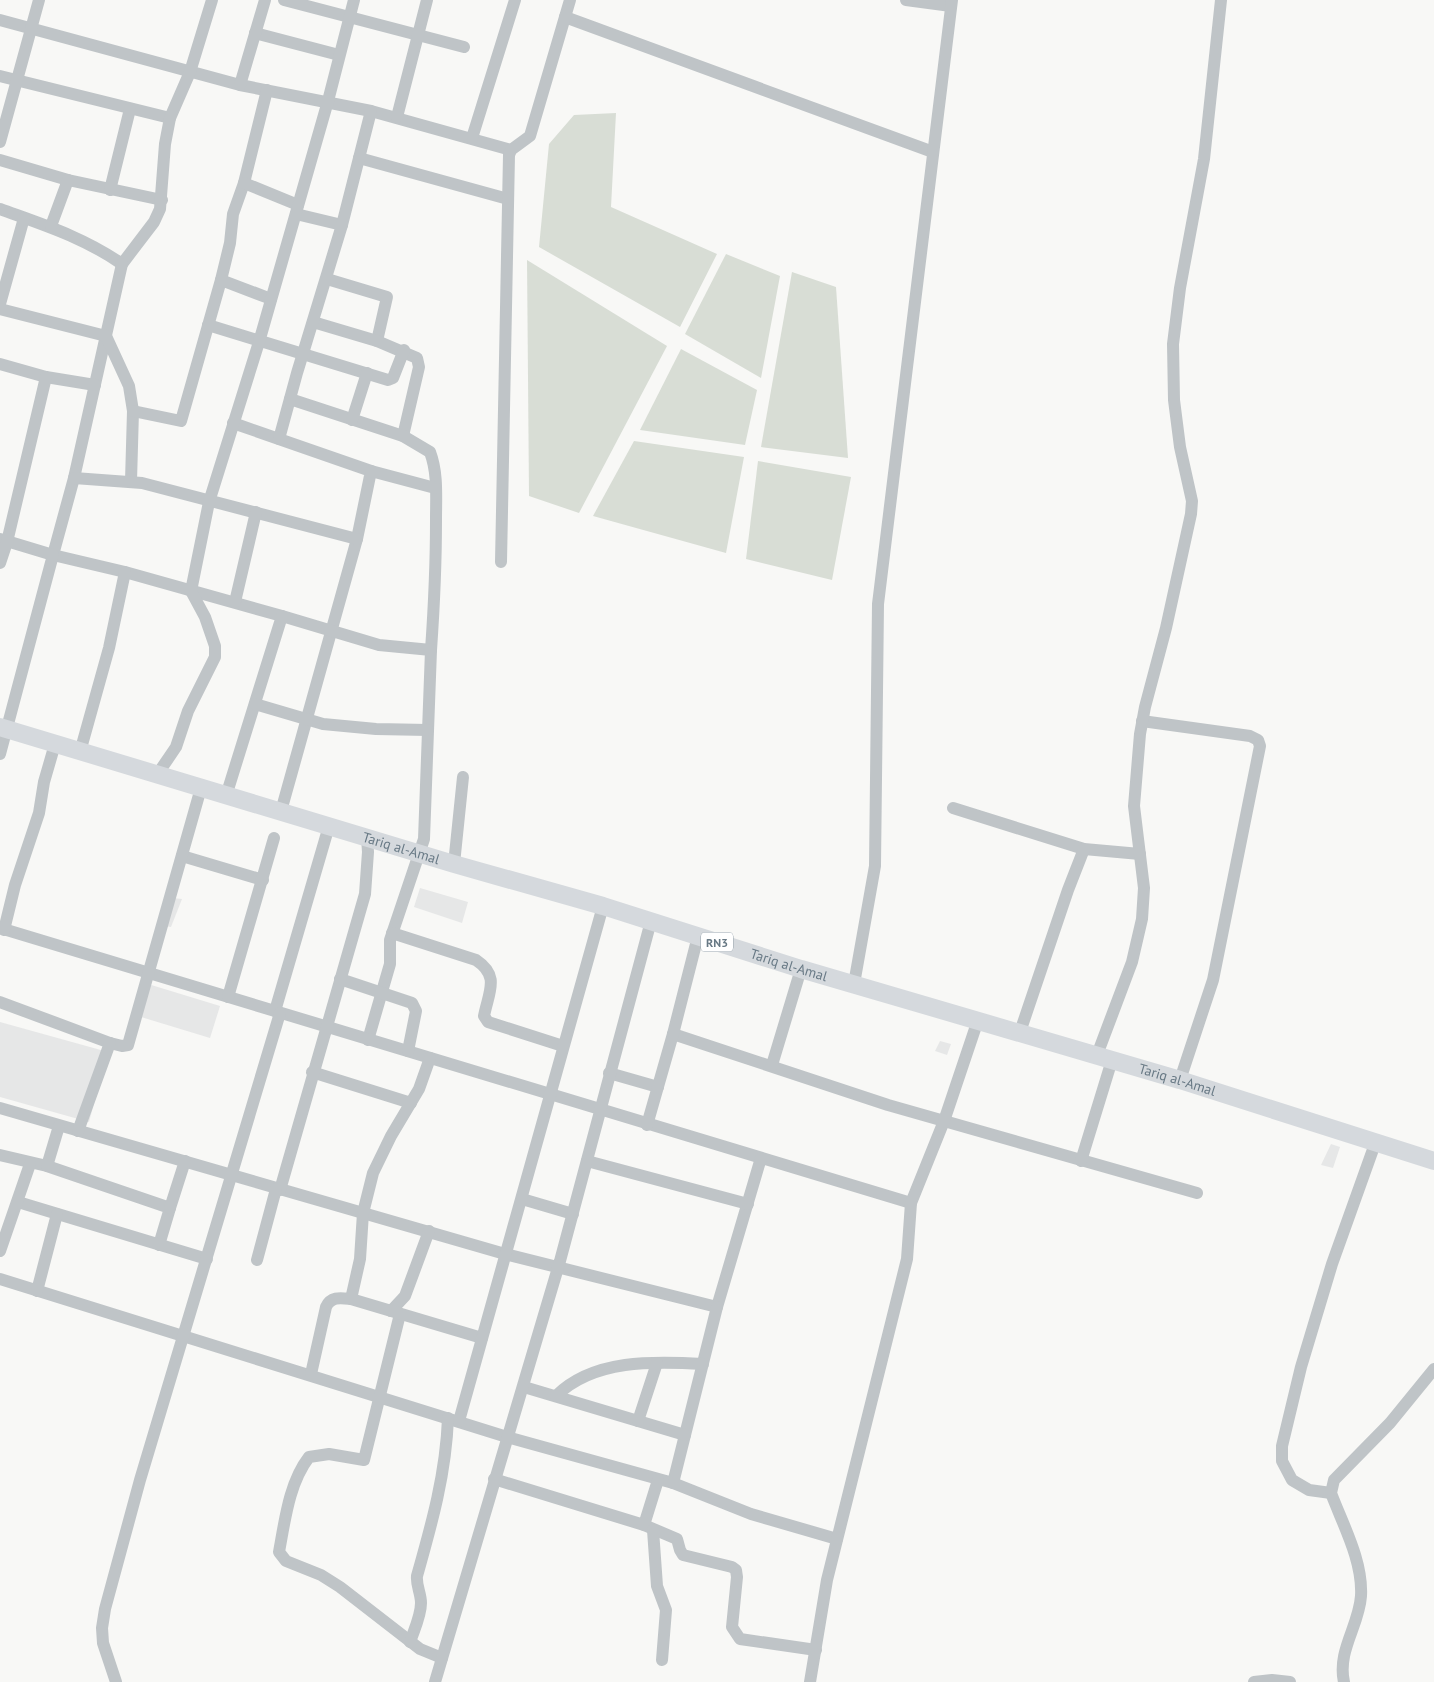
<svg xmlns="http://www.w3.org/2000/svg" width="1434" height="1682" viewBox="0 0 1434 1682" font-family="'PT Sans',sans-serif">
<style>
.built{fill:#e6e7e7}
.park{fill:#d8ddd5}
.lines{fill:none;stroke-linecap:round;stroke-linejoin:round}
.minor{stroke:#bfc4c7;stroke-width:12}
.highway{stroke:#d5d9dd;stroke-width:18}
.labels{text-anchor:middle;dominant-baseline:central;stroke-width:5;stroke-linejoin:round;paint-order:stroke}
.shield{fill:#fff;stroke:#95a1aa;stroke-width:1}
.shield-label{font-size:12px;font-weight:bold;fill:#687985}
.street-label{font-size:14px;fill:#687985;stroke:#fff}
</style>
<rect width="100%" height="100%" fill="#f8f8f6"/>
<g class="built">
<path d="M420 888 468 902 462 923 414 907Z"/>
<path d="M173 898 182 899 171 927 164 926Z"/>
<path d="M148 984 220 1006 210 1038 141 1017Z"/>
<path d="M0 1022 108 1052 89 1122 0 1097Z"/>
<path d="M940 1041 951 1044 947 1055 935 1051Z"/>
<path d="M1331 1144 1340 1147 1333 1168 1321 1165Z"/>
</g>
<g class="park">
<path d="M616 113 611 207 717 254 680 327 539 247 549 144 574 115Z"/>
<path d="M726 254 780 276 761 378 685 334Z"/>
<path d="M527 260 667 346 579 513 529 496Z"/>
<path d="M792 272 836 287 848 458 761 447Z"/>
<path d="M681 349 757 390 745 445 640 430Z"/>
<path d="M634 441 744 457 726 553 593 516Z"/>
<path d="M758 461 851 477 832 580 746 559Z"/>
</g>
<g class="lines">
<g class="minor">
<path d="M284 0 464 47"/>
<path d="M906 0 951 6"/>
<path d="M565 17 933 152"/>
<path d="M0 20 240 85 371 111 511 150"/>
<path d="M255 33 339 55"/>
<path d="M0 76 170 118"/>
<path d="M240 85 265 0"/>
<path d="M267 90 244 183 233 214 230 243 221 280 271 299"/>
<path d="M397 117 427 0"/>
<path d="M472 138 515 0"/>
<path d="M0 142 39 0"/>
<path d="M359 158 508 199"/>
<path d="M0 160 68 180 162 200"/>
<path d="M244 183 298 205"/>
<path d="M110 190 130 109"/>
<path d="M0 209C44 225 83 237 122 264L154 222 160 209 165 144 170 118 190 72 212 0"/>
<path d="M296 214 342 225"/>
<path d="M51 226 68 180"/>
<path d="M122 264 74 478 53 555 125 572 282 616 226 796"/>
<path d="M327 279 387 297 377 341"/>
<path d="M0 304 24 218"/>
<path d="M0 309 106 336 129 386 133 411 131 481"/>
<path d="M313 322 377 341 417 358 419 367 403 436"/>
<path d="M208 325 388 380 393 378 404 350"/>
<path d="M0 364 46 377 95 385"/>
<path d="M290 399 403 436 430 452C438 473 436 497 436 520 436 564 434 607 431 650"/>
<path d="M133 411 181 421 221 280"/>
<path d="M352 420 367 373"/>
<path d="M233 423 371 471 357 539 283 804"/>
<path d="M279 439 297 373 342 225 371 111"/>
<path d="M371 471 435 488"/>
<path d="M74 478 142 483 357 539"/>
<path d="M0 539 53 555 0 754"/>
<path d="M501 562 509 155 511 150 530 136 570 0"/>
<path d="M0 563 7 542 46 377"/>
<path d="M235 602 256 512"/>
<path d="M282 616 379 645 431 650 424 839 390 940V964L368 1040"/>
<path d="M255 704 323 724 376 729 428 730"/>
<path d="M1142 721 1250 736 1258 740 1260 746 1213 980 1180 1080"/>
<path d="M80 752 109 648 125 572"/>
<path d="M157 775 176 747 188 711 215 657V646L205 617 191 591 209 502 259 342 328 101 354 0"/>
<path d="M953 808 1084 849 1140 854"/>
<path d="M182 856 263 880"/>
<path d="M454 864 463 777"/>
<path d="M0 928 911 1203"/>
<path d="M4 930 15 885 39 813 44 782 55 744"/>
<path d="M392 933 476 960C500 976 489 991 484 1016L488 1022 563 1046"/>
<path d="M340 979 412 1003 416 1011 408 1051"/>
<path d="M854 984 875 866 878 604 952 0"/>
<path d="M228 997 274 838"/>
<path d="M0 1002 110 1043 122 1046 128 1045 201 788"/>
<path d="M275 1011 329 826"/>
<path d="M1020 1032 1068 890 1084 849"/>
<path d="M673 1034 888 1105 1197 1193"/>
<path d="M1097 1055 1132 962 1142 919 1144 888 1134 806 1140 734 1145 707 1166 628 1191 514 1192 501 1180 447 1174 400 1173 344 1180 288 1204 159 1221 0"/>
<path d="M772 1065 801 969"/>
<path d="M312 1072 411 1103"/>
<path d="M609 1073 658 1087"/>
<path d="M0 1108 505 1254 717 1307 761 1158"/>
<path d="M647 1125 673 1034 698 936"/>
<path d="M78 1131 110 1043"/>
<path d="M0 1155 47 1166 170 1208 159 1245"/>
<path d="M587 1161 748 1204"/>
<path d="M1081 1161 1112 1060"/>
<path d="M47 1166 59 1126"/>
<path d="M280 1190 365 894 368 852 367 837"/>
<path d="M522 1199 573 1214"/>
<path d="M18 1202 207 1259"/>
<path d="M170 1208 185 1161"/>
<path d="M0 1251 30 1164"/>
<path d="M257 1260 276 1189"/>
<path d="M0 1279 507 1437 673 1483 717 1307"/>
<path d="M37 1291 57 1214"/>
<path d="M351 1299 360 1259 363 1213 373 1173 391 1136 419 1089 430 1058"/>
<path d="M391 1311 405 1296 429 1231"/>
<path d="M400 1314 364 1460 329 1454 309 1457C289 1483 285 1520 279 1552L286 1561 321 1575 340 1587 420 1649 442 1658"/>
<path d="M311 1374 326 1307C331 1296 341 1298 351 1299L482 1338"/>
<path d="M524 1387 685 1435"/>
<path d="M556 1396C593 1359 654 1361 703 1364"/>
<path d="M459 1421 603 906"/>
<path d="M638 1421 657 1363"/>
<path d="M494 1479 644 1525 677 1539 680 1550 683 1555 732 1567 736 1570 737 1577 732 1627 740 1639 816 1650"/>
<path d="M673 1483 751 1514 837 1539"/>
<path d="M1331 1493 1309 1490 1292 1480 1282 1461V1446L1301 1367 1332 1264 1376 1141"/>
<path d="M644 1525 658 1480"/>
<path d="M653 1530 657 1586 666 1610 662 1660"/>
<path d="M410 1642C414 1630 421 1616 421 1603 421 1593 416 1586 417 1576 432 1523 446 1473 448 1418"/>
<path d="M116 1682 103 1643 102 1628 105 1609 140 1480 280 1013"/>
<path d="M435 1682 560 1261 651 921"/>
<path d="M810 1682 827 1580 907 1259 911 1203 944 1121 978 1020"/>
<path d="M1254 1682 1272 1680 1290 1682"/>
<path d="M1344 1682C1337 1651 1359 1626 1361 1596 1363 1561 1343 1525 1331 1493L1334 1480 1390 1423 1434 1369"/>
</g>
<path class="highway" id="s1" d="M0 727 454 864 603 906 801 969 1180 1080 1434 1161"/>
</g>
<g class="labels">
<rect class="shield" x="701" y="932.5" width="32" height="19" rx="4"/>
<g class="shield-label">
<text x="717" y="942">RN3</text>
</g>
<g class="street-label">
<text stroke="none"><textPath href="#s1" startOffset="419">Tariq al-Amal</textPath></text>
<text stroke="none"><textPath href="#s1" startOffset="824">Tariq al-Amal</textPath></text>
<text stroke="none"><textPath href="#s1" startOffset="1229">Tariq al-Amal</textPath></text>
</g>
</g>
</svg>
